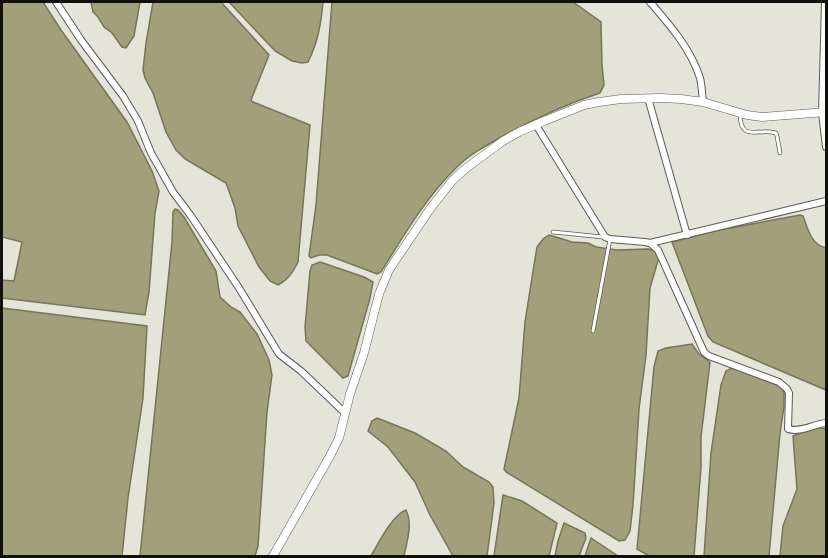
<svg xmlns="http://www.w3.org/2000/svg" width="828" height="558" viewBox="0 0 828 558" font-family="Literata,serif">
<style>
.water{fill:#a1a07a;stroke:#767559;stroke-width:1.5}
.lines{fill:none;stroke-linecap:round;stroke-linejoin:round}
.service-casing{stroke:#5b5b52;stroke-width:4.5}
.minor-casing{stroke:#5b5b52;stroke-width:8}
.tertiary-casing{stroke:#5b5b52;stroke-width:9}
.service{stroke:#fff;stroke-width:3}
.minor{stroke:#fff;stroke-width:6}
.tertiary{stroke:#fff;stroke-width:8}
</style>
<rect width="100%" height="100%" fill="#e4e4d9"/>
<g class="water">
<path d="M2 2H43L61 30 127 122 152 171 159 191 155 213 149 292 145 315 2 298V280L14 281 22 242 2 237Z"/>
<path d="M91 2H140L134 36 126 48 122 47 112 33 104 27 98 17 93 12Z"/>
<path d="M153 2H221L269 55 251 100 253 102 310 125 298 262C293 272 288 280 278 285L270 281 259 267 238 226 235 208 226 183 185 159 176 150 166 132 153 93 145 78 143 70 146 43Z"/>
<path d="M229 2H323C321 24 318 42 308 62L302 63 292 61 275 51Z"/>
<path d="M332 2H573L601 22 602 65 604 85 600 93C566 104 534 119 503 136 487 145 470 154 457 167 426 197 404 235 381 272L377 274 327 255H319L311 258 309 256 316 205Z"/>
<path d="M175 209 178 210 184 217 216 271 220 297 231 307 240 312 257 334 269 360 272 375 267 412 258 546 255 556H140L172 242 173 212Z"/>
<path d="M800 215 803 216C808 229 811 245 826 248V390L713 342 708 336 672 242 714 231Z"/>
<path d="M549 235 572 242 588 243 596 247 617 250 648 249 656 251 659 257 650 288 646 355 639 409 633 505 630 531 625 540 619 541 506 472 504 469 519 398 525 322 534 265 537 247 543 239Z"/>
<path d="M320 262 364 277 373 282 370 298 348 376 343 378 306 341 305 327 310 271 312 265Z"/>
<path d="M2 308 147 326 143 398 128 498 122 556H2Z"/>
<path d="M692 344 698 353 710 362 701 437V467L694 556H649L637 549 654 367 658 351 666 348Z"/>
<path d="M732 368 780 386 784 392V407L780 433 769 556H704L711 453 721 385 726 371Z"/>
<path d="M377 418 415 433 446 451 463 467 489 482 493 487 494 503 487 556H453L430 515 415 482 388 447 368 431 372 421Z"/>
<path d="M816 427 826 429V556H780L783 526 797 489 793 436Z"/>
<path d="M503 495 522 501 557 523 549 556H494Z"/>
<path d="M406 510C413 524 407 541 404 556H371C378 544 393 514 406 510Z"/>
<path d="M564 523 585 533 586 538 579 556H555L558 541Z"/>
<path d="M591 538 618 556H585Z"/>
</g>
<g class="lines">
<g class="service-casing">
<g id="service">
<path d="M740 115C741 142 757 128 776 133L777 136 780 153"/>
<path d="M553 232 603 237"/>
<path d="M593 331 610 239"/>
</g>
</g>
<g class="minor-casing">
<g id="minor">
<path d="M56 2 81 40 123 96 138 121 151 153 173 192 191 216 239 288 279 354 301 371 345 413"/>
<path d="M650 2C669 24 691 49 700 78 702 86 702 94 703 102"/>
<path d="M825 2 822 113 826 147"/>
<path d="M648 98 687 235"/>
<path d="M536 125 605 237 610 239 645 242 650 243 658 250 704 352 709 356 779 382 787 389 789 393 788 429C800 433 814 424 826 423"/>
<path d="M650 243 826 201"/>
</g>
</g>
<g class="tertiary-casing">
<path id="tertiary" d="M273 556 330 456 339 438 350 394 364 353 379 294 389 270 430 209 452 181 465 169 503 141 519 132 544 121 584 105 599 102 621 99 661 98 681 99 703 102 747 115 762 117 826 112"/>
</g>
<use href="#service" class="service"/>
<use href="#minor" class="minor"/>
<use href="#tertiary" class="tertiary"/>
</g>
<rect width="828" height="558" fill="none" stroke="#10100c" stroke-width="6"/>
</svg>
